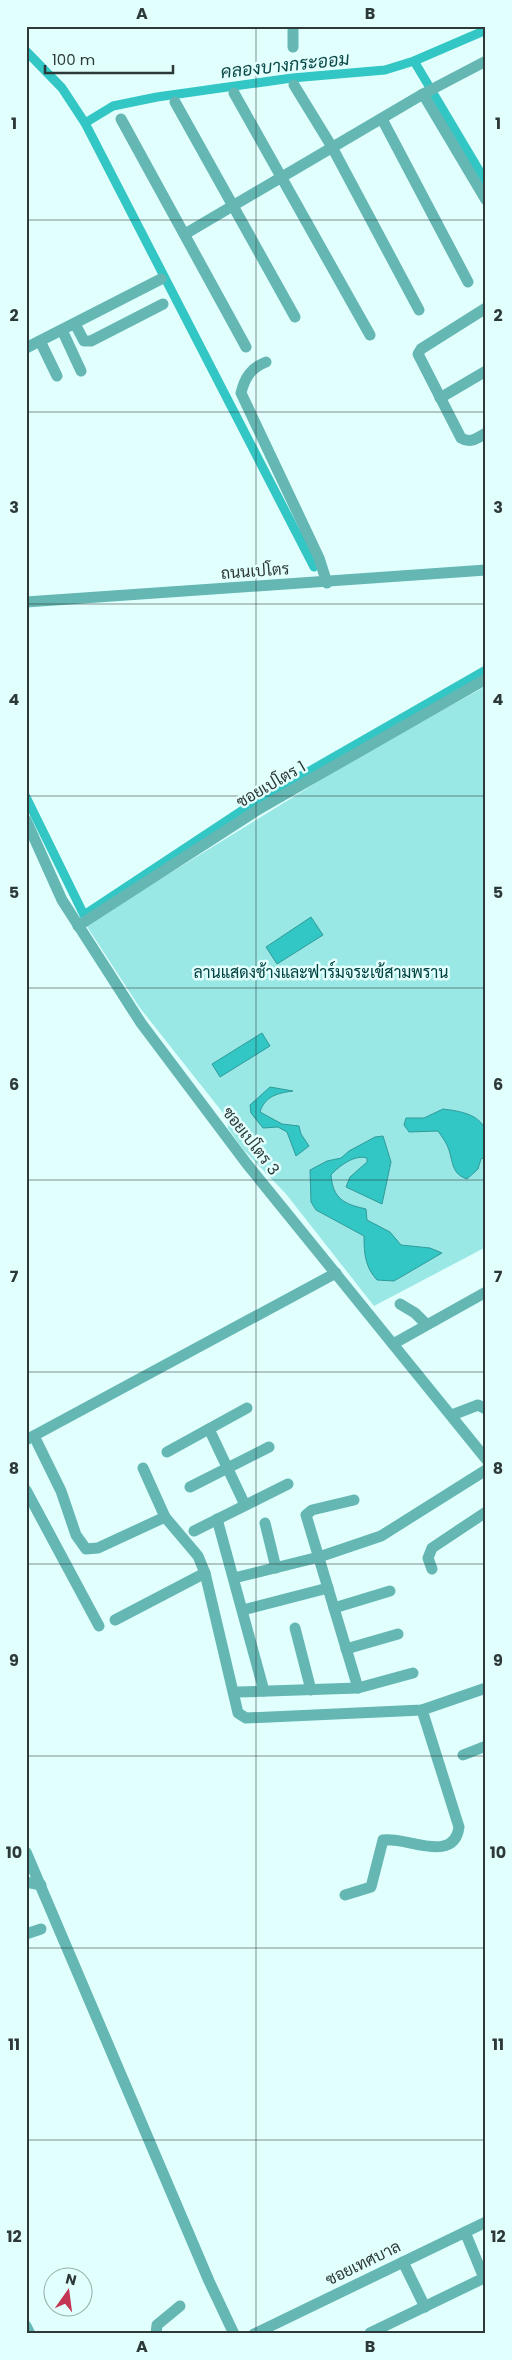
<svg xmlns="http://www.w3.org/2000/svg" width="512" height="2360" viewBox="0 0 512 2360" font-family="Poppins,Sarabun,sans-serif">
<style>
.green{fill:#99e8e5}
.water{fill:#32c6c4;stroke:#309b9a}
.lines{fill:none;stroke-linecap:round;stroke-linejoin:round}
.canal{stroke:#32c6c4;stroke-width:9}
.minor{stroke:#65b7b4;stroke-width:11}
.grid{fill:none;stroke:#2d3838;stroke-width:1;stroke-opacity:0.55}
.labels{text-anchor:middle;dominant-baseline:central;stroke-width:5;stroke-linejoin:round;paint-order:stroke}
.street-label{font-size:16px;fill:#2d3838;stroke:#e1fffd}
.park-label{font-size:16px;fill:#004241;stroke:#e1fffd}
.water-label{font-size:18px;font-style:italic;fill:#0a4a49;stroke:#e1fffd}
.neatline{fill:none;stroke:#2d3838;stroke-width:2}
.grid-label{font-size:16px;text-anchor:middle;font-weight:bold;fill:#2d3838}
</style>
<rect width="100%" height="100%" fill="#e1fffd"/>
<path class="green" d="M486 686V1247L374 1306 286 1194 243 1149 228 1128 227 1118 140 1008 86 925 353 760Z"/>
<g class="water">
<path d="M311 917 323 935 277 964 266 947Z"/>
<path d="M262 1033 270 1046 220 1077 212 1064Z"/>
<path d="M270 1087 293 1091C278 1093 265 1096 260 1112L282 1124 299 1126 301 1134 309 1146 296 1156 287 1132 278 1127 263 1128 251 1113 250 1105Z"/>
<path d="M443 1109C459 1111 482 1114 486 1133 487 1140 486 1149 486 1157L481 1159 478 1169 467 1179C452 1174 453 1163 449 1150 447 1143 442 1137 438 1131L409 1132 404 1125 406 1118H424Z"/>
<path d="M383 1136 391 1162 382 1204 346 1187 350 1177 367 1162V1158C355 1154 339 1166 331 1175 333 1199 344 1204 366 1209L367 1220 390 1232 401 1245 430 1248 442 1253 394 1281 377 1280C365 1267 364 1253 364 1236L316 1210 311 1202 310 1170 327 1161 341 1158 349 1151 375 1137Z"/>
</g>
<g class="lines">
<g class="canal">
<path d="M26 51 62 88 85 123 314 567"/>
<path d="M414 61 486 182"/>
<path d="M85 123 113 106 157 97 292 78 385 70 414 61 486 30"/>
<path d="M26 797 84 915 252 804 486 670"/>
</g>
<g class="minor">
<path d="M293 47V26"/>
<path d="M294 85 332 147 419 310"/>
<path d="M234 93 370 335"/>
<path d="M423 94 486 200"/>
<path d="M175 102 295 317"/>
<path d="M121 119 246 347"/>
<path d="M382 119 468 282"/>
<path d="M185 234 423 94 486 61"/>
<path d="M486 308 421 349 418 354 461 438C471 444 477 438 486 433"/>
<path d="M75 324 84 341H91L163 304"/>
<path d="M62 330 81 371"/>
<path d="M40 341 57 376"/>
<path d="M26 348 161 279"/>
<path d="M266 362C251 368 245 377 241 393L319 558 327 583"/>
<path d="M440 398 486 371"/>
<path d="M26 602 486 570"/>
<path d="M26 820 62 900 141 1023 247 1164 486 1459"/>
<path d="M78 926 259 809 486 679"/>
<path d="M400 1304 415 1313 426 1324"/>
<path d="M393 1344 486 1292"/>
<path d="M452 1415 478 1405 486 1409"/>
<path d="M209 1429 245 1505"/>
<path d="M34 1436 61 1491 76 1535 86 1549 98 1548 165 1517"/>
<path d="M26 1440 336 1273"/>
<path d="M167 1452 247 1408"/>
<path d="M143 1468 165 1517 198 1556 205 1573 238 1713 246 1718 422 1710 486 1688"/>
<path d="M190 1487 269 1447"/>
<path d="M26 1490 99 1626"/>
<path d="M354 1500 312 1510 306 1515 358 1688 413 1673"/>
<path d="M217 1519 264 1691"/>
<path d="M265 1523 276 1568"/>
<path d="M194 1531 288 1484"/>
<path d="M432 1569 428 1558 432 1548 486 1512"/>
<path d="M234 1578 319 1557 381 1536 486 1470"/>
<path d="M334 1608 390 1591"/>
<path d="M243 1610 328 1588"/>
<path d="M115 1620 205 1573"/>
<path d="M295 1628 311 1690"/>
<path d="M346 1649 398 1634"/>
<path d="M238 1692 358 1688"/>
<path d="M463 1755 486 1746"/>
<path d="M26 1852 209 2281 234 2334"/>
<path d="M26 1882 41 1885"/>
<path d="M345 1895 371 1887 383 1840C406 1836 454 1865 459 1827L422 1710"/>
<path d="M26 1934 41 1929"/>
<path d="M403 2262 425 2307"/>
<path d="M26 2326 30 2334"/>
<path d="M370 2333 484 2278 465 2232"/>
<path d="M156 2334 157 2325 180 2306"/>
<path d="M254 2334 486 2222"/>
</g>
</g>
<path class="grid" d="M256 26V2334M26 220H486M26 412H486M26 604H486M26 796H486M26 988H486M26 1180H486M26 1372H486M26 1564H486M26 1756H486M26 1948H486M26 2140H486"/>
<g class="labels">
<g class="street-label">
<text transform="translate(255 571) rotate(-4)">ถนนเปโตร</text>
<text transform="translate(271 784) rotate(-30)">ซอยเปโตร 1</text>
<text transform="translate(251 1141) rotate(52)">ซอยเปโตร 3</text>
<text transform="translate(363 2263) rotate(-26)">ซอยเทศบาล</text>
</g>
<g class="park-label">
<text x="321" y="972">ลานแสดงช้างและฟาร์มจระเข้สามพราน</text>
</g>
<g class="water-label">
<text transform="translate(285 65) rotate(-6)">คลองบางกระออม</text>
</g>
</g>
<rect width="512" height="2360" fill="none" stroke="#e1fffd" stroke-width="55"/>
<g transform="translate(68 2292) rotate(14)"><circle r="24" fill="#e1fffd" stroke="#99afae"/>
<path d="M0-4L9 19L0 12L-9 19Z" fill="#c43453"/>
<text y="-8" font-size="14" font-weight="bold" text-anchor="middle" fill="#2d3838">N</text>
</g>
<path d="M45 65v8h128v-8" fill="none" stroke="#2d3838" stroke-width="2.5"/>
<text x="52" y="65" font-size="15" fill="#2d3838" stroke="#e1fffd" stroke-width="4" paint-order="stroke">100 m</text>
<rect x="28" y="28" width="456" height="2304" class="neatline"/>
<g class="grid-label">
<text x="142" y="19">A</text>
<text x="370" y="19">B</text>
<text x="14" y="129">1</text>
<text x="498" y="129">1</text>
<text x="14" y="321">2</text>
<text x="498" y="321">2</text>
<text x="14" y="513">3</text>
<text x="498" y="513">3</text>
<text x="14" y="705">4</text>
<text x="498" y="705">4</text>
<text x="14" y="898">5</text>
<text x="498" y="898">5</text>
<text x="14" y="1090">6</text>
<text x="498" y="1090">6</text>
<text x="14" y="1282">7</text>
<text x="498" y="1282">7</text>
<text x="14" y="1474">8</text>
<text x="498" y="1474">8</text>
<text x="14" y="1666">9</text>
<text x="498" y="1666">9</text>
<text x="14" y="1858">10</text>
<text x="498" y="1858">10</text>
<text x="14" y="2050">11</text>
<text x="498" y="2050">11</text>
<text x="14" y="2242">12</text>
<text x="498" y="2242">12</text>
<text x="142" y="2352">A</text>
<text x="370" y="2352">B</text>
</g>
</svg>
